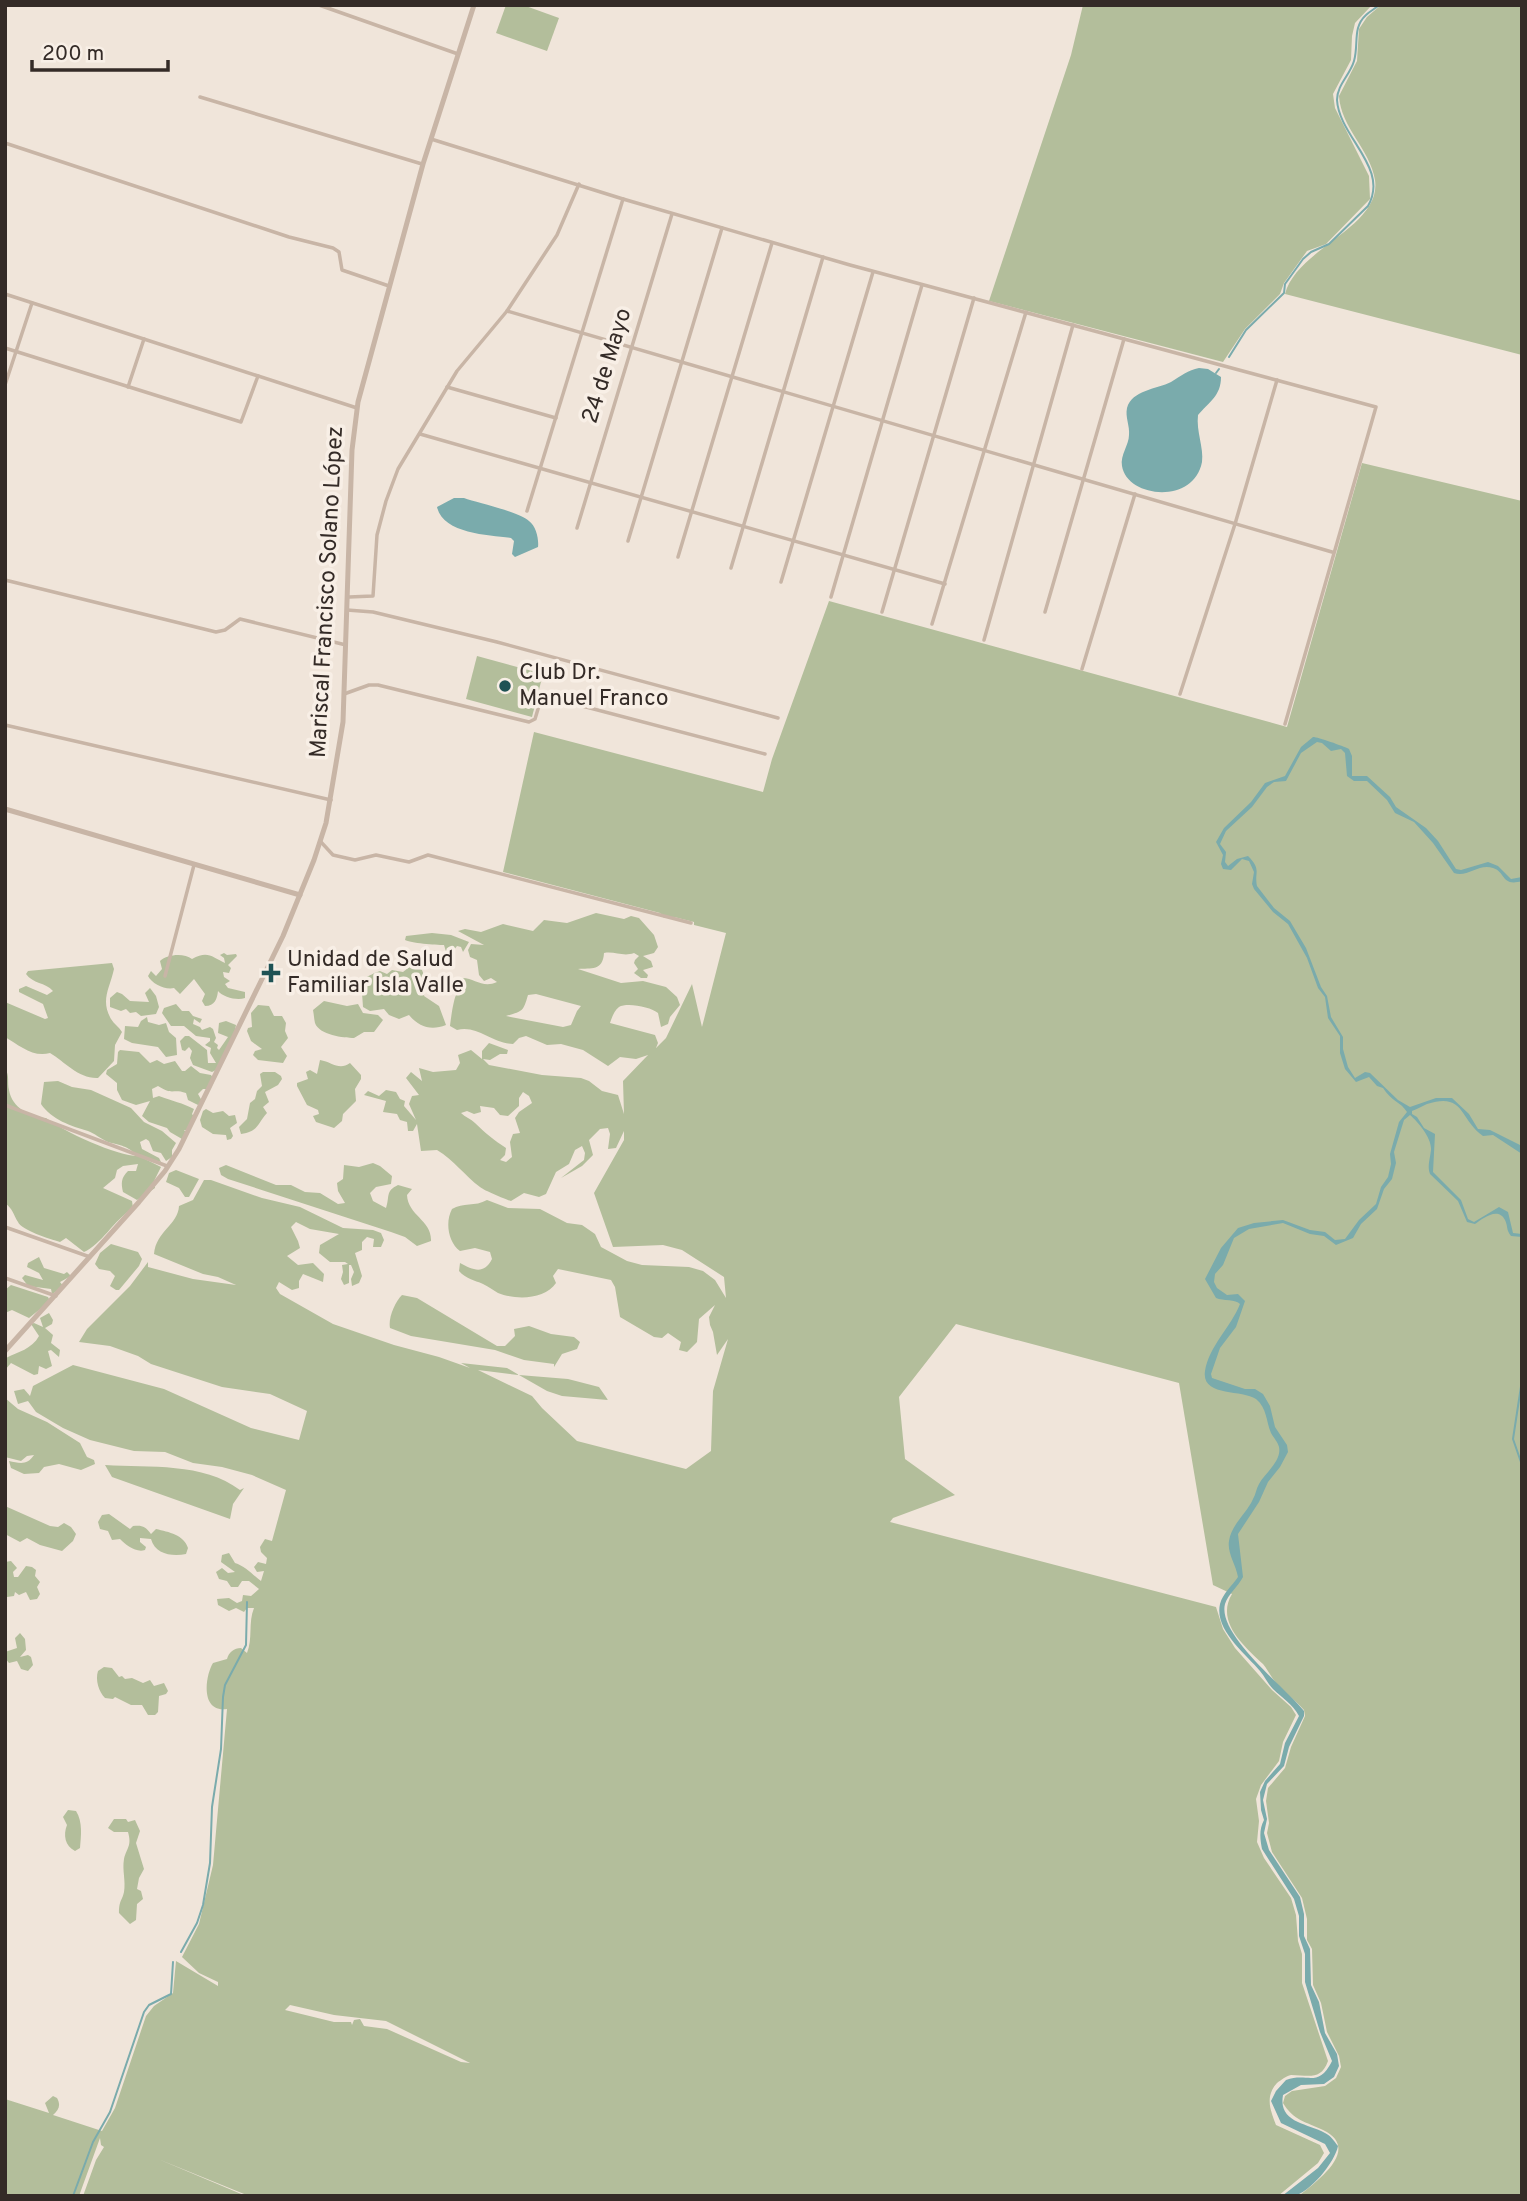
<svg xmlns="http://www.w3.org/2000/svg" width="1527" height="2201" viewBox="0 0 1527 2201" font-family="Overpass,sans-serif">
<style>
.green{fill:#b3be9b;fill-rule:evenodd}
.water{fill:#7aabac}
.lines{fill:none;stroke-linecap:round;stroke-linejoin:round}
.stream{stroke:#7aabac;stroke-width:2}
.minor{stroke:#c8b5a6;stroke-width:3.5}
.tertiary{stroke:#c8b5a6;stroke-width:5}
.poi-dot{fill:#1e5254;stroke:#f8efe6;stroke-width:2.5}
.labels{text-anchor:middle;dominant-baseline:central;stroke-width:7;stroke-linejoin:round;paint-order:stroke}
.street-label{font-size:23px;fill:#342b27;stroke:#f8efe6}
.poi-label{font-size:23px;fill:#342b27;stroke:#f8efe6;text-anchor:start}
</style>
<rect width="100%" height="100%" fill="#f0e5da"/>
<g class="green">
<path d="M506 5H523L559 18 547 51 496 33Z"/>
<path d="M1083 5H1372L1355 23 1352 36 1351 60 1333 94 1335 108 1369 176 1370 199 1326 244 1307 251 1284 283 1280 294 1245 329 1223 362 989 301 1071 55Z"/>
<path d="M1381 5H1522V355L1285 294C1297 248 1382 227 1375 180 1370 149 1341 128 1339 96L1357 61 1359 29 1367 17Z"/>
<path d="M1362 463 1522 501V2196H1299C1317 2181 1362 2149 1323 2130 1306 2122 1293 2120 1283 2103L1285 2096 1292 2091 1325 2086 1336 2078 1341 2067 1339 2056 1327 2032 1321 2003 1313 1985 1312 1949 1307 1940V1919L1302 1898 1272 1852 1267 1833 1269 1823 1266 1801 1268 1788 1285 1768 1291 1747 1305 1716 1304 1710C1295 1700 1284 1692 1276 1683 1271 1677 1268 1670 1263 1664 1245 1647 1215 1622 1232 1594L1213 1585 1179 1383 956 1324 899 1397 905 1459 955 1495 893 1518 890 1522 1216 1607 1223 1629 1235 1648 1272 1690 1291 1707 1296 1715 1283 1742 1279 1761 1261 1785 1256 1799 1259 1821 1257 1842 1264 1858 1291 1898 1296 1915 1298 1941 1302 1954V1983L1328 2061C1321 2081 1308 2075 1291 2075 1286 2076 1281 2080 1277 2083 1265 2096 1270 2110 1276 2125L1320 2145 1324 2153 1318 2163 1278 2196H249L158 2159 246 2196H83L96 2160 104 2147 101 2145 100 2138 79 2196H5V2099L49 2113 45 2103 53 2096 57 2098C61 2105 59 2110 53 2115L102 2131 115 2108 146 2016 154 2006 173 1993 176 1961 218 1986V1982L199 1973 182 1957 199 1924 213 1865 227 1709C200 1713 205 1676 213 1663L227 1659C229 1652 234 1648 241 1648L247 1653C253 1639 248 1622 254 1608H247L244 1612 236 1608 229 1611 218 1605 217 1599 229 1598 237 1603 242 1601 243 1595 251 1596 259 1589 249 1581H242L238 1587H231L227 1581 219 1579 216 1572 222 1568 228 1573 235 1572 221 1562 222 1555 229 1553 235 1563C245 1566 253 1575 261 1581L264 1571 257 1572 254 1567 258 1562 266 1564 267 1558 261 1552 260 1547 265 1539 272 1541 286 1490 252 1475 222 1467 193 1463 165 1452 134 1451 90 1440 63 1428 36 1412 28 1401 18 1404 14 1391 24 1389 30 1396 33 1386 73 1365 164 1389 251 1428 299 1440 307 1411 270 1394 222 1387 151 1364 138 1356 110 1346 79 1342 87 1329 130 1286 148 1262V1267L193 1279 236 1285 218 1277 203 1274 154 1254C156 1231 178 1225 179 1206L193 1200 204 1180H211L262 1198 300 1207 343 1228 373 1230 381 1233 384 1240 381 1247H373L374 1239 367 1237 362 1242V1250L355 1253 362 1276 359 1283 352 1286 351 1279 354 1272 351 1265H349V1283L344 1285 341 1279 343 1272 342 1265 348 1264 345 1262H330L319 1253 320 1245 339 1234 310 1229 296 1222 291 1227 298 1241 300 1248 287 1256 298 1265 313 1263 324 1274 323 1282 303 1274 299 1281V1288L292 1290 279 1282 276 1288 280 1294 333 1324 394 1345 439 1357 470 1368 461 1363 507 1368 519 1375 568 1379 599 1387 608 1400 562 1396 547 1391 519 1375 478 1370 532 1396 542 1408 577 1441 686 1469 711 1451 713 1391 728 1339 717 1355 713 1332 710 1325 709 1317 715 1305 699 1319 697 1342 687 1352 679 1350 681 1342 668 1333 662 1338 654 1337 620 1317 615 1287 611 1280 558 1269 553 1276 556 1283C545 1300 515 1300 498 1293 493 1290 489 1287 483 1284 474 1280 466 1279 459 1271L460 1263C473 1270 484 1275 492 1259L490 1252 475 1248 460 1251C448 1242 445 1222 452 1209 463 1202 475 1207 487 1200L508 1208 540 1209 567 1223 582 1225 595 1234 601 1247 627 1261 642 1265 689 1267 703 1271 715 1280 726 1298 724 1277 682 1250 663 1245 613 1247 594 1193 624 1140V1131L616 1148 608 1149 610 1134 608 1128 600 1129 589 1140 593 1155 582 1166 561 1178 584 1160 585 1153 582 1146 575 1150 569 1164 556 1172 546 1194 539 1197 524 1193 511 1201C505 1199 485 1191 480 1187 465 1176 454 1160 437 1150L421 1151 417 1124 413 1131H408L407 1122 400 1120 397 1114 383 1112 386 1101 364 1095 368 1091 379 1096 386 1090 396 1092 400 1099 405 1101 404 1106 416 1120 409 1104 412 1096 419 1095 406 1078 411 1072 422 1081 419 1068 433 1072 456 1070 460 1063 458 1055 471 1050 482 1059V1051L489 1043 508 1050 507 1054H500L490 1060 483 1059 489 1065 542 1075 581 1078 589 1081 602 1091 618 1095 624 1114 623 1081 648 1055 636 1059 620 1057 608 1066 583 1050 561 1044 547 1045 526 1036 519 1038 513 1044C490 1043 478 1025 457 1030L450 1026C451 1018 453 1002 456 995 458 987 462 987 461 978 474 977 482 989 497 982L491 978 484 981 479 975 477 960 470 957 468 950 471 944 484 945 458 931 465 929 481 932 503 924 533 931 544 920 567 923 596 913 624 919 631 916 639 918 654 935 658 947 654 953 643 956 651 961 653 967 643 970 648 975 647 978H641L634 973 638 969 634 963 635 960 639 956 634 953C623 957 615 951 604 953 603 971 591 968 578 969L621 983 643 981 666 987 677 997 680 1005 670 1017 668 1024 661 1027 658 1013C651 1007 627 1002 619 1007 614 1011 612 1017 610 1023L655 1035 658 1043 656 1048 666 1038 692 984 702 1027 726 933 694 925V922L674 917 664 918 660 913 503 872 534 732 763 792 772 759 829 601 1287 727ZM536 994 581 1006 577 1011 571 1025 563 1027 506 1016C523 1011 523 1012 528 995ZM523 1092 529 1096 532 1103 519 1112 515 1118 520 1133 513 1134 510 1142 512 1157 506 1162 500 1160 505 1155 506 1148C494 1140 485 1133 475 1123 471 1119 465 1117 461 1113L467 1111 474 1114 481 1112 480 1106 494 1108 500 1115 508 1116 519 1106V1098ZM290 2005 334 2015 386 2021 470 2063 461 2062 387 2029 364 2026 360 2019 354 2020 352 2025 351 2022H334L285 2010Z"/>
<path d="M477 656 543 674 532 717 466 699Z"/>
<path d="M432 933 451 935 469 942 463 952 461 947 457 946 447 959 442 957 444 954 447 955 444 945C436 945 410 943 405 940L406 936Z"/>
<path d="M224 953 227 955 236 954 237 956 228 965 231 968 229 973 223 972 224 977 230 981 225 984 228 988 245 992V998C237 1001 223 997 218 991 217 999 215 1006 205 1006L202 1001 205 994 194 979 180 994 174 988C165 990 152 984 148 976L151 971 156 976 162 969 160 961C168 954 184 953 192 959 208 950 212 957 225 963L224 958 220 955Z"/>
<path d="M112 963 114 969C110 988 100 1000 111 1019 114 1024 119 1027 122 1032L115 1045 114 1061 98 1078C79 1079 65 1062 50 1053 33 1058 19 1045 5 1037V1002L45 1019 48 1018 43 1004 19 992V989L26 986 47 995 53 991C45 982 33 984 26 974L28 971Z"/>
<path d="M412 965 422 970 429 989 425 992 424 996 439 1006 446 1025C431 1031 419 1027 409 1015L399 1019 389 1015 384 1009 370 1011 363 1007 362 993 358 982C360 980 376 972 380 971L387 974 392 970 403 972Z"/>
<path d="M150 988 156 996 159 1007 156 1014 141 1016 136 1012 130 1013 126 1009 121 1011 110 1007V998L117 992 122 994 130 1001 149 1002 145 993Z"/>
<path d="M324 1001 347 1006 358 1004 363 1013 378 1015 383 1020 374 1032H364L354 1038C344 1038 319 1035 315 1023 314 1019 314 1015 313 1010Z"/>
<path d="M176 1004 182 1011H189L193 1016 202 1019 200 1023 194 1019 193 1024 200 1027 202 1030 210 1027 213 1029 216 1038 214 1042 218 1045 217 1048 219 1050 228 1037 218 1033 219 1023 226 1021 236 1025 234 1036 216 1070 212 1072 193 1065 190 1058 192 1051 189 1047 185 1051 182 1050 180 1041 185 1036H189L207 1050 208 1063H216L210 1053 211 1048 205 1045 210 1041V1038L196 1036 184 1026H171L162 1013 164 1008Z"/>
<path d="M258 1005 269 1006 274 1016H282L286 1023 285 1031 288 1038 281 1047 287 1056 283 1063 258 1060 253 1055 255 1051 262 1049 251 1041 247 1031 248 1028 252 1027 251 1013Z"/>
<path d="M147 1017 148 1022 159 1025 166 1023 169 1032 176 1038 177 1055 166 1057 158 1047 132 1043 124 1039 125 1026 138 1027 141 1021Z"/>
<path d="M120 1050 139 1052 150 1063 157 1060 164 1064 175 1061 182 1071H185L191 1066 200 1073 211 1075 213 1078 208 1089H203L198 1094 202 1101 198 1105 188 1100 186 1093C172 1088 174 1096 158 1086L152 1089 153 1098 159 1096C172 1101 183 1103 194 1109L192 1114 195 1118 188 1130H184L186 1132 182 1139 170 1132 167 1128 149 1122 142 1116 150 1101 136 1105 122 1100 117 1090V1083L106 1074 107 1070 117 1064 118 1052Z"/>
<path d="M320 1060C332 1062 339 1071 350 1063L361 1075V1079L355 1089 356 1101 343 1114 342 1121 334 1128 316 1122 313 1116 319 1114 318 1110 307 1105 297 1086V1083L308 1079 306 1072 310 1070 317 1074Z"/>
<path d="M5 1068C10 1076 7 1082 9 1090 12 1108 30 1117 46 1118 64 1132 117 1156 138 1156 126 1145 122 1146 108 1142 101 1139 94 1133 88 1131 71 1126 52 1120 41 1104L44 1082 58 1081 72 1087 91 1090 131 1108 144 1122 162 1131 176 1143 172 1150V1157L166 1161 161 1153 153 1151 149 1141 146 1139 140 1142 142 1149 159 1158 161 1162 141 1157 161 1167 154 1181 155 1188 137 1200 123 1192C121 1183 121 1178 128 1171H136L138 1164 123 1166 117 1170 115 1178 103 1188 132 1201 133 1208C114 1220 101 1245 84 1252L66 1238 60 1242C50 1239 21 1230 18 1222 13 1214 13 1209 5 1203Z"/>
<path d="M263 1072H275L281 1076 282 1079 278 1085 265 1092 269 1102 263 1107 267 1113C257 1124 258 1132 241 1134L239 1127 247 1119 250 1103 255 1099 257 1091 262 1086 260 1074Z"/>
<path d="M206 1109 213 1113 223 1111 229 1116 235 1115 237 1123 230 1128 233 1136 231 1139 227 1140 226 1135 213 1134 202 1127 200 1120 203 1111Z"/>
<path d="M373 1163 380 1166 392 1176 391 1184 376 1187 370 1193 373 1201 386 1208C390 1197 385 1191 398 1185L412 1189 407 1195C408 1216 432 1220 431 1241L417 1246 405 1237 391 1232 228 1179 221 1175 219 1168 226 1165 276 1185H291L305 1192 320 1193 338 1204 345 1203 338 1191 337 1183 343 1179 344 1165 359 1167Z"/>
<path d="M176 1170 199 1179 189 1197H185L179 1188 166 1182 169 1173Z"/>
<path d="M111 1244 138 1252 142 1259 139 1266 119 1290H116L110 1286 115 1276 110 1271 99 1269 95 1264 100 1253Z"/>
<path d="M39 1257 44 1268 64 1274 67 1272 71 1276 60 1282 64 1287 52 1294 51 1289 28 1286 22 1278 25 1275 43 1280 39 1273 27 1267 28 1263Z"/>
<path d="M11 1285 48 1297 50 1301 29 1318 12 1310 5 1313V1290Z"/>
<path d="M402 1295 417 1298 497 1346H505L515 1336 514 1329 529 1326 551 1334 574 1337 580 1342 577 1349 562 1354 554 1367V1364L524 1360 495 1350 411 1336 390 1328C388 1318 395 1302 402 1295Z"/>
<path d="M49 1313 53 1320 52 1324 45 1328 53 1335 51 1343 60 1350 59 1357 51 1350 48 1351 52 1366 46 1369 39 1366 38 1374 34 1375 11 1363 5 1370 6 1358C18 1352 32 1349 39 1336L31 1324 34 1323 43 1327 40 1318Z"/>
<path d="M5 1398 18 1409 47 1422 80 1443 87 1457 94 1460 95 1464 81 1470 59 1464 44 1467 39 1473 24 1474 11 1468 9 1461C19 1463 27 1466 34 1455L27 1456 21 1461 5 1457Z"/>
<path d="M105 1465C150 1468 203 1462 240 1490L244 1488 233 1504 230 1519 112 1477Z"/>
<path d="M5 1506 50 1526 58 1527 64 1523 71 1527 76 1534 73 1541 62 1551 40 1545 27 1538 20 1542 5 1534Z"/>
<path d="M109 1514 130 1529 133 1526C142 1525 145 1526 151 1534L156 1529C169 1532 184 1535 188 1548L186 1554C172 1557 155 1554 151 1539L140 1538V1542L146 1547 145 1550C136 1553 126 1545 120 1539L112 1540 108 1531 100 1529 98 1522 102 1515Z"/>
<path d="M11 1561 17 1568 13 1572 14 1577H18L26 1566 32 1567 36 1570 35 1576 40 1582 37 1587 40 1594 37 1599 30 1600 26 1592 19 1595 15 1592 14 1596 7 1597 5 1562Z"/>
<path d="M20 1633 25 1639 26 1650 20 1657 28 1655 31 1657 33 1665 28 1671 21 1669 17 1661 9 1663 5 1658V1652L17 1648 15 1638Z"/>
<path d="M104 1667 112 1668 119 1677 122 1676 125 1679 132 1678 143 1683 150 1680 154 1686 164 1683 168 1691 166 1694 159 1696 158 1712 155 1715H148L142 1705H131L115 1697 113 1699 105 1698C99 1692 95 1680 98 1671Z"/>
<path d="M68 1810 76 1811C83 1822 81 1836 80 1848L75 1851C65 1846 63 1835 67 1825L63 1817Z"/>
<path d="M114 1819H126L128 1822 135 1820 140 1831 136 1843 144 1869 139 1878 137 1889 141 1891 143 1899 137 1904 136 1920 130 1924 119 1913C119 1900 122 1901 124 1892 126 1881 122 1870 124 1859 127 1847 132 1846 128 1832H114L108 1828Z"/>
</g>
<g class="water">
<path d="M1199 368 1208 369 1221 377C1221 396 1209 402 1198 415 1196 431 1204 448 1202 462 1194 505 1127 498 1122 466 1120 455 1129 445 1129 435 1130 426 1125 417 1127 408 1132 390 1157 389 1171 382 1181 376 1188 370 1199 368Z"/>
<path d="M454 498H464C478 503 520 512 529 521 536 526 539 539 538 547L515 557 512 554 514 541 511 538C489 535 443 534 437 507Z"/>
<path d="M1313 737C1318 737 1343 746 1349 749L1352 756V776H1367L1390 797 1396 807 1426 828 1438 841 1456 869 1461 870 1488 862 1498 866 1511 879 1522 877V881C1501 887 1506 872 1493 868 1479 863 1467 878 1454 873L1433 843 1414 822 1395 813 1387 800 1367 781H1354L1347 776 1345 753 1341 749 1331 751 1322 743 1317 742 1301 753 1286 781 1274 782 1267 787 1252 807 1226 831 1220 844 1226 852 1225 862 1228 866 1237 859 1248 856C1262 870 1254 872 1257 886L1274 908 1290 921 1306 948 1321 987 1327 996 1331 1017 1343 1037V1049L1348 1067 1355 1078 1365 1072 1370 1073 1398 1100 1410 1107 1436 1098H1452L1469 1114 1478 1129 1490 1130 1522 1146V1154L1493 1135 1483 1136C1459 1119 1465 1092 1427 1104 1422 1106 1418 1109 1412 1111V1114L1417 1117 1424 1128 1435 1134 1433 1172 1461 1200 1468 1219 1474 1222 1499 1207 1508 1212 1513 1233 1522 1234V1237L1511 1236C1506 1230 1508 1226 1505 1220 1498 1206 1482 1219 1475 1224L1467 1222 1458 1201 1430 1174C1427 1166 1430 1159 1431 1150 1432 1138 1418 1122 1410 1115L1404 1120 1394 1152 1396 1163 1392 1179 1384 1189 1377 1209 1361 1224 1353 1238 1336 1245 1324 1236 1310 1234 1283 1223 1249 1229 1234 1238 1223 1265 1215 1274 1214 1282 1217 1288 1227 1295 1238 1294 1245 1301 1236 1327 1220 1348 1211 1374 1212 1378 1245 1389H1255L1263 1394 1270 1406 1275 1427 1287 1445 1288 1452 1280 1467 1268 1482 1259 1502 1238 1534 1243 1577C1238 1587 1228 1594 1225 1604 1217 1635 1286 1688 1304 1711V1716L1289 1747 1284 1766 1267 1784 1263 1800 1267 1819 1264 1833 1269 1850 1300 1897 1304 1914V1936L1310 1949 1311 1985 1319 2002 1325 2033 1337 2054 1339 2066 1334 2077 1324 2084 1301 2085 1283 2095C1278 2123 1307 2123 1325 2133 1331 2136 1334 2141 1338 2146 1335 2162 1310 2193 1293 2196 1289 2196 1285 2196 1282 2196L1318 2168 1330 2153 1325 2144 1281 2123 1271 2101 1276 2091 1286 2080C1308 2072 1318 2089 1332 2061L1320 2032 1305 1982V1954L1299 1936V1916L1294 1899 1262 1849C1260 1839 1259 1829 1264 1820L1261 1810 1260 1792 1265 1781 1280 1764 1285 1743 1299 1716C1292 1703 1283 1699 1273 1689 1268 1684 1265 1677 1260 1671 1246 1654 1214 1630 1220 1604 1223 1593 1232 1586 1238 1577 1236 1565 1227 1553 1229 1541 1231 1525 1247 1513 1253 1499 1256 1494 1256 1489 1259 1484 1265 1473 1282 1461 1279 1447 1278 1442 1273 1437 1271 1433 1266 1421 1267 1408 1256 1399 1242 1389 1201 1397 1205 1371 1209 1346 1231 1327 1240 1304 1236 1299 1223 1301 1216 1298L1205 1279 1221 1248 1238 1228 1254 1223 1283 1220 1310 1230 1325 1232 1335 1240 1345 1239 1359 1220 1376 1204 1381 1187 1388 1177 1391 1164 1390 1154 1399 1122 1407 1112C1401 1102 1391 1101 1383 1088L1377 1086 1369 1077 1356 1082 1345 1069 1340 1053V1036L1328 1018 1325 997 1318 988 1307 958 1288 924 1273 912 1254 889 1252 884 1254 872 1249 861 1242 859 1231 870 1223 869 1221 864 1223 855 1216 842 1224 828 1251 802 1265 783 1285 776 1301 747Z"/>
</g>
<g class="lines">
<g class="stream">
<path d="M1229 357 1246 330 1284 293 1285 284 1303 259 1311 252 1329 244 1368 206C1390 168 1339 137 1337 100 1337 85 1350 75 1354 61 1359 44 1352 28 1366 15 1370 11 1375 9 1379 5"/>
<path d="M1216 373 1219 369"/>
<path d="M1522 1380 1513 1439 1522 1465"/>
<path d="M181 1952 197 1923 203 1905 210 1863 212 1807 221 1749 223 1697 225 1685 246 1645 247 1602"/>
<path d="M73 2196 93 2142 110 2112 144 2012 149 2005 171 1994 173 1962"/>
</g>
<g class="minor">
<path d="M319 5 458 54"/>
<path d="M200 97 422 164"/>
<path d="M431 139 623 199 850 265 1376 407 1285 724"/>
<path d="M5 143 289 237 333 248 339 252 342 270 389 286"/>
<path d="M5 294 357 408"/>
<path d="M507 311 1332 552"/>
<path d="M5 348 241 422 258 376"/>
<path d="M5 385 32 303"/>
<path d="M128 387 144 339"/>
<path d="M447 387 556 418"/>
<path d="M420 434 945 584"/>
<path d="M527 511 623 199"/>
<path d="M577 528 672 214"/>
<path d="M628 541 722 228"/>
<path d="M678 557 772 243"/>
<path d="M731 568 823 257"/>
<path d="M5 580 216 632 225 630 240 619 346 645"/>
<path d="M781 582 873 272"/>
<path d="M349 597 373 596 377 535 386 501 398 469 457 371 507 311 557 235 579 184"/>
<path d="M831 597 922 285"/>
<path d="M347 610 373 612 497 642 778 718"/>
<path d="M882 612 974 298"/>
<path d="M1045 612 1124 339"/>
<path d="M932 624 1026 312"/>
<path d="M984 640 1073 325"/>
<path d="M1082 669 1135 494"/>
<path d="M344 694 369 685H378L529 722 535 719 541 699 548 697 765 754"/>
<path d="M1180 694 1235 524 1277 380"/>
<path d="M5 725 331 800"/>
<path d="M321 842 333 855 355 860 376 855 409 862 428 855 691 923"/>
<path d="M165 976 194 865"/>
<path d="M5 1105 167 1166"/>
<path d="M5 1227 90 1257"/>
<path d="M5 1278 56 1296"/>
</g>
<g class="tertiary">
<path d="M5 809 300 895"/>
<path d="M5 1351 139 1202 165 1171 179 1149 283 936 314 860 326 823 343 722 352 450 358 402 423 164 474 5"/>
</g>
</g>
<g class="poi-dot">
<circle cx="505" cy="686" r="7"/>
<path d="M267.5 962.5h7v7h7v7h-7v7h-7v-7h-7v-7h7z"/>
</g>
<g class="labels">
<g class="street-label">
<text transform="translate(608 366) rotate(-73)">24 de Mayo</text>
<text transform="translate(328 592) rotate(-87)">Mariscal Francisco Solano López</text>
</g>
<g class="poi-label">
<text x="519" y="673">Club Dr.<tspan x="519" dy="26">Manuel Franco</tspan></text>
<text x="287" y="960">Unidad de Salud<tspan x="287" dy="26">Familiar Isla Valle</tspan></text>
</g>
</g>
<rect width="1527" height="2201" fill="none" stroke="#342b27" stroke-width="14"/>
<path d="M32 60v10h136v-10" fill="none" stroke="#342b27" stroke-width="3.5"/>
<text x="42" y="60" font-size="21" fill="#342b27" stroke="#f8efe6" stroke-width="5" paint-order="stroke">200 m</text>
</svg>
